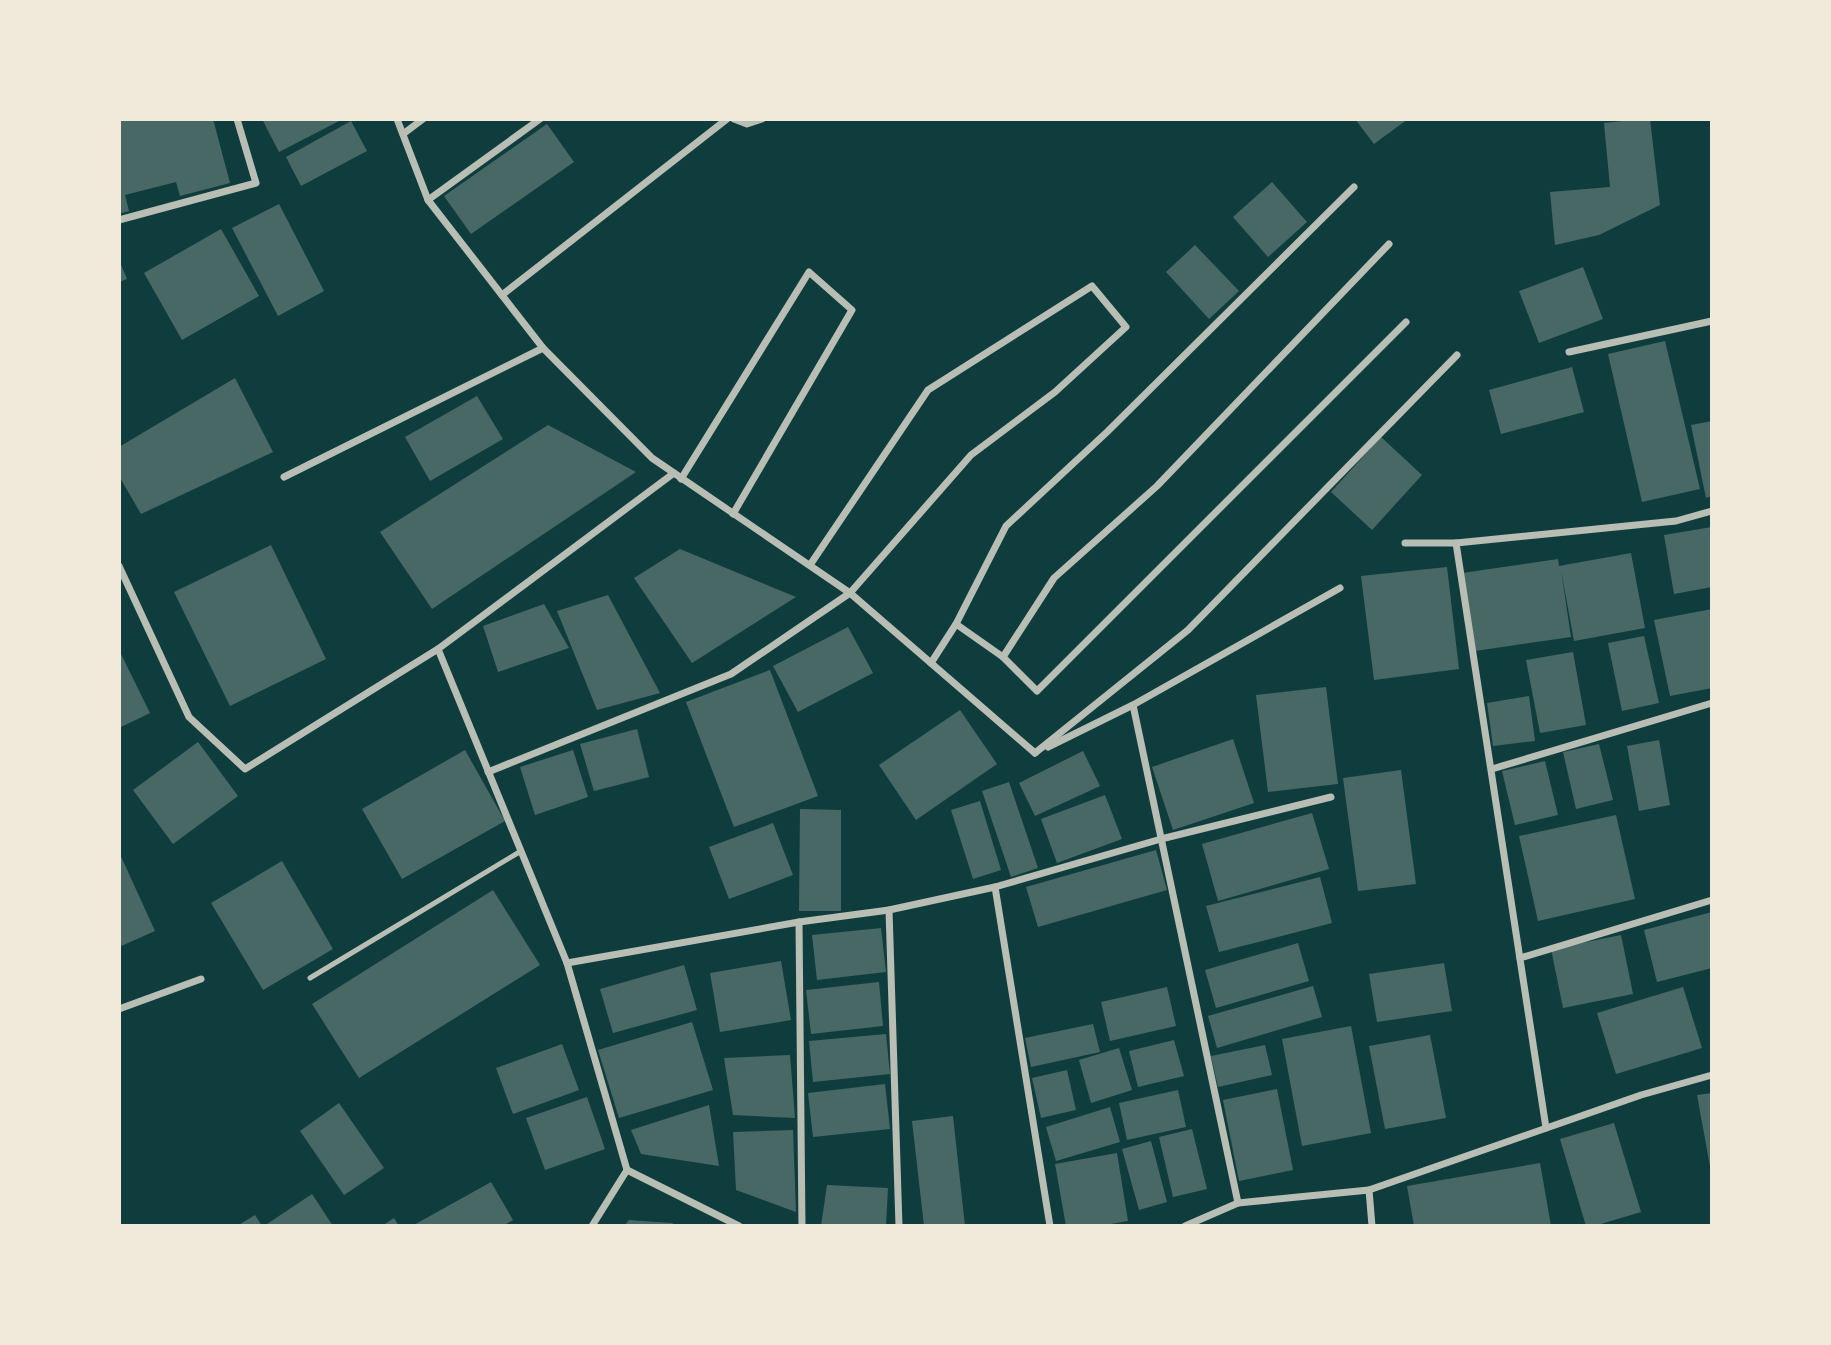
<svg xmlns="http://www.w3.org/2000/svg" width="1831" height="1345" viewBox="0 0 1831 1345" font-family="Mulish,sans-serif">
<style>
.building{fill:#486865}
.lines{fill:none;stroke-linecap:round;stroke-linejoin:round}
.service{stroke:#b8beb3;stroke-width:5}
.minor{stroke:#b8beb3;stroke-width:7}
</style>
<rect width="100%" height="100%" fill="#0f3d3e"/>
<g class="building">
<path d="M119 119H213L230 183 180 196 176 182 125 195 129 211 119 214Z"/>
<path d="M262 119H343L279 152Z"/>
<path d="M1355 119H1408L1374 144Z"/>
<path d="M1642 119H1650L1660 205 1599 235 1555 245 1550 192 1610 187 1604 123Z"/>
<path d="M351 121 367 151 301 186 286 157Z"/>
<path d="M547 124 574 162 471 234 444 196Z"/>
<path d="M1272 182 1307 222 1268 257 1233 217Z"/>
<path d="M279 204 324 291 278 316 232 228Z"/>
<path d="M221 229 259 296 182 340 144 273Z"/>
<path d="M1195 245 1239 291 1209 319 1166 272Z"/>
<path d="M119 260 127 279 119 282Z"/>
<path d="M1583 267 1603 319 1539 343 1519 291Z"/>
<path d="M1665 341 1700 489 1642 502 1608 354Z"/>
<path d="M1572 367 1584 412 1501 434 1489 390Z"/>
<path d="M235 378 273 452 141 514 119 476V447Z"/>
<path d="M477 396 503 439 430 481 405 437Z"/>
<path d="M1712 421V496L1706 498 1691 425Z"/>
<path d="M548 425 636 472 432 609 380 532Z"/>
<path d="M1381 437 1422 475 1372 530 1331 492Z"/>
<path d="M1712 527V587L1674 594 1664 535Z"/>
<path d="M271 545 326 659 230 706 174 592Z"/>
<path d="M680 549 796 597 692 663 634 578Z"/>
<path d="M1631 553 1645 628 1574 641 1561 570 1571 637 1475 651 1462 573 1558 559 1559 566Z"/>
<path d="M1447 567 1459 669 1374 680 1361 576Z"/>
<path d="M608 595 660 693 597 710 557 611Z"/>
<path d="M544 604 569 648 498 672 483 626Z"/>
<path d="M1712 609V688L1670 696 1654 620Z"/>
<path d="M848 627 873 673 798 712 773 666Z"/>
<path d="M1644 636 1659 703 1622 711 1608 643Z"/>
<path d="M119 650 150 713 119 728Z"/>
<path d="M1573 652 1586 725 1540 733 1526 660Z"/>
<path d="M770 670 818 796 734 827 686 702Z"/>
<path d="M1326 687 1338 784 1268 792 1256 695Z"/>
<path d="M1529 696 1535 741 1493 746 1487 703Z"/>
<path d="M960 710 997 764 916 820 879 765Z"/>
<path d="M637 729 649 777 594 791 580 744Z"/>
<path d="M1233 739 1254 803 1173 830 1152 767Z"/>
<path d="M1659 740 1670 805 1639 811 1627 746Z"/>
<path d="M198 742 238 796 173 844 133 790Z"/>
<path d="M1599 744 1613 800 1576 809 1563 752Z"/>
<path d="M465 750 505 821 402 879 362 809Z"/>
<path d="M573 750 588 797 535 815 520 767Z"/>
<path d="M1083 751 1100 786 1035 816 1019 783Z"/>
<path d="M1545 761 1558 815 1515 825 1502 771Z"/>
<path d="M1401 770 1416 884 1358 891 1343 778Z"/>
<path d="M1009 782 1038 868 1011 877 982 791Z"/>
<path d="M1105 795 1122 839 1057 863 1041 819Z"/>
<path d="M980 801 1001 870 973 879 951 810Z"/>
<path d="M800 809 841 810V911H799Z"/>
<path d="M1312 813 1329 869 1218 901 1202 844Z"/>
<path d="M1616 815 1635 899 1538 921 1519 836Z"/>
<path d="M773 823 793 875 729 899 709 847Z"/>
<path d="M1156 850 1167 890 1038 927 1026 887Z"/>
<path d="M119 852 155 931 119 947Z"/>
<path d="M282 861 333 949 263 990 211 903Z"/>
<path d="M1320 877 1332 923 1219 952 1206 906Z"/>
<path d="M493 890 540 965 359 1078 312 1004Z"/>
<path d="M1712 912V968L1657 982 1644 930Z"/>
<path d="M881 928 886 972 817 980 812 935Z"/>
<path d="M1621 935 1633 994 1563 1008 1551 949Z"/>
<path d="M1298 943 1309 981 1216 1008 1205 970Z"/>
<path d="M781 961 791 1020 720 1032 710 973Z"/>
<path d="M1444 963 1452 1011 1377 1022 1369 974Z"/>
<path d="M684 965 697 1010 613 1033 600 989Z"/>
<path d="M879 982 883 1026 811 1034 806 990Z"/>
<path d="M1313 986 1322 1017 1217 1048 1208 1016Z"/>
<path d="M1167 987 1176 1026 1110 1041 1101 1002Z"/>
<path d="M1683 987 1702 1048 1616 1074 1597 1013Z"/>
<path d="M692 1022 713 1090 619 1118 598 1050Z"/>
<path d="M1093 1024 1100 1052 1031 1067 1025 1038Z"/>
<path d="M1351 1026 1371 1133 1302 1146 1282 1039Z"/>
<path d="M886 1034 890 1074 813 1082 809 1041Z"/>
<path d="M1430 1035 1446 1118 1385 1129 1369 1046Z"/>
<path d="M1174 1040 1184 1076 1138 1087 1129 1051Z"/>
<path d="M562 1044 579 1090 513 1114 496 1068Z"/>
<path d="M1265 1045 1272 1075 1218 1087 1211 1056Z"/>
<path d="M1119 1048 1132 1090 1091 1103 1079 1060Z"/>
<path d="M790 1055 795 1118 733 1115 724 1058Z"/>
<path d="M1067 1070 1076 1110 1041 1118 1032 1078Z"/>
<path d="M885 1084 890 1129 813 1137 808 1093Z"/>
<path d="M1277 1089 1293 1170 1239 1181 1223 1100Z"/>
<path d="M1178 1090 1186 1127 1127 1140 1119 1103Z"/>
<path d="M1712 1093V1172H1711L1697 1095Z"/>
<path d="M587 1097 605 1149 545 1170 526 1118Z"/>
<path d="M339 1103 384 1168 344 1195 300 1131Z"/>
<path d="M709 1105 719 1166 641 1154 631 1130Z"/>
<path d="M1110 1107 1120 1142 1056 1161 1046 1127Z"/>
<path d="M953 1116 965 1226H924L912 1121Z"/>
<path d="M1614 1123 1641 1212 1594 1226H1586L1560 1139Z"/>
<path d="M1192 1129 1207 1189 1173 1197 1159 1137Z"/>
<path d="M793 1130 796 1212 736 1190 733 1132Z"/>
<path d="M1151 1141 1167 1202 1139 1210 1122 1149Z"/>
<path d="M1117 1153 1128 1221 1099 1226H1066L1055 1164Z"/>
<path d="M1540 1163 1551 1226H1414L1407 1186Z"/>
<path d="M491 1182 513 1220 503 1226H412Z"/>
<path d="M827 1185 888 1188 886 1226H821Z"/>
<path d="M312 1194 333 1226H268L267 1224Z"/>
<path d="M255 1215 262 1226H237Z"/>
<path d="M394 1218 399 1226H382Z"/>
<path d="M629 1220 672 1223 677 1226H624Z"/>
</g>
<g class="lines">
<path class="service" d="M310 978 521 851"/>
<g class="minor">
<path d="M397 119 428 200 543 348 652 458 850 593 1035 753"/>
<path d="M734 119 747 124 762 119"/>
<path d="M403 134 423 119"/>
<path d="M428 200 540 119"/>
<path d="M119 220 256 183 237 119"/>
<path d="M502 295 727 119"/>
<path d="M1569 352 1712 321"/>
<path d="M674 473 438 649 567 963 627 1170 739 1226"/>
<path d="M284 477 543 348"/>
<path d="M681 479 809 272 852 310 733 514"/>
<path d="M1405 543H1456L1676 521 1712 511"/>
<path d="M1456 543 1546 1128"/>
<path d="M119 566 189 717 245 769 438 649"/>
<path d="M956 624 1003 657 1037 691 1406 322"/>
<path d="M1003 657 1054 578 1157 486 1389 244"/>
<path d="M931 663 956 624 1006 526 1107 432 1354 187"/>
<path d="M1048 747 1133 705"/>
<path d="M1035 753 1188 630 1457 355"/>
<path d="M1492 769 1712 703"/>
<path d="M488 772 731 674 850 593 971 455 1055 392 1126 327 1092 286 928 390 810 565"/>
<path d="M995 887 1050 1226"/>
<path d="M889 910 899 1226"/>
<path d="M799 922 802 1226"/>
<path d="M1520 958 1712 900"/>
<path d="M567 963 799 922 889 910 995 887 1161 839 1331 797"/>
<path d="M119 1009 201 979"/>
<path d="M1369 1190 1372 1226"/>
<path d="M1238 1203 1133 705 1340 588"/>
<path d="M592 1226 627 1170"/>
<path d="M1185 1226 1238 1203 1369 1190 1641 1095 1712 1075"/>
</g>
</g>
<rect width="1831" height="1345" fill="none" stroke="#f1e9da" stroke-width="242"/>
</svg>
